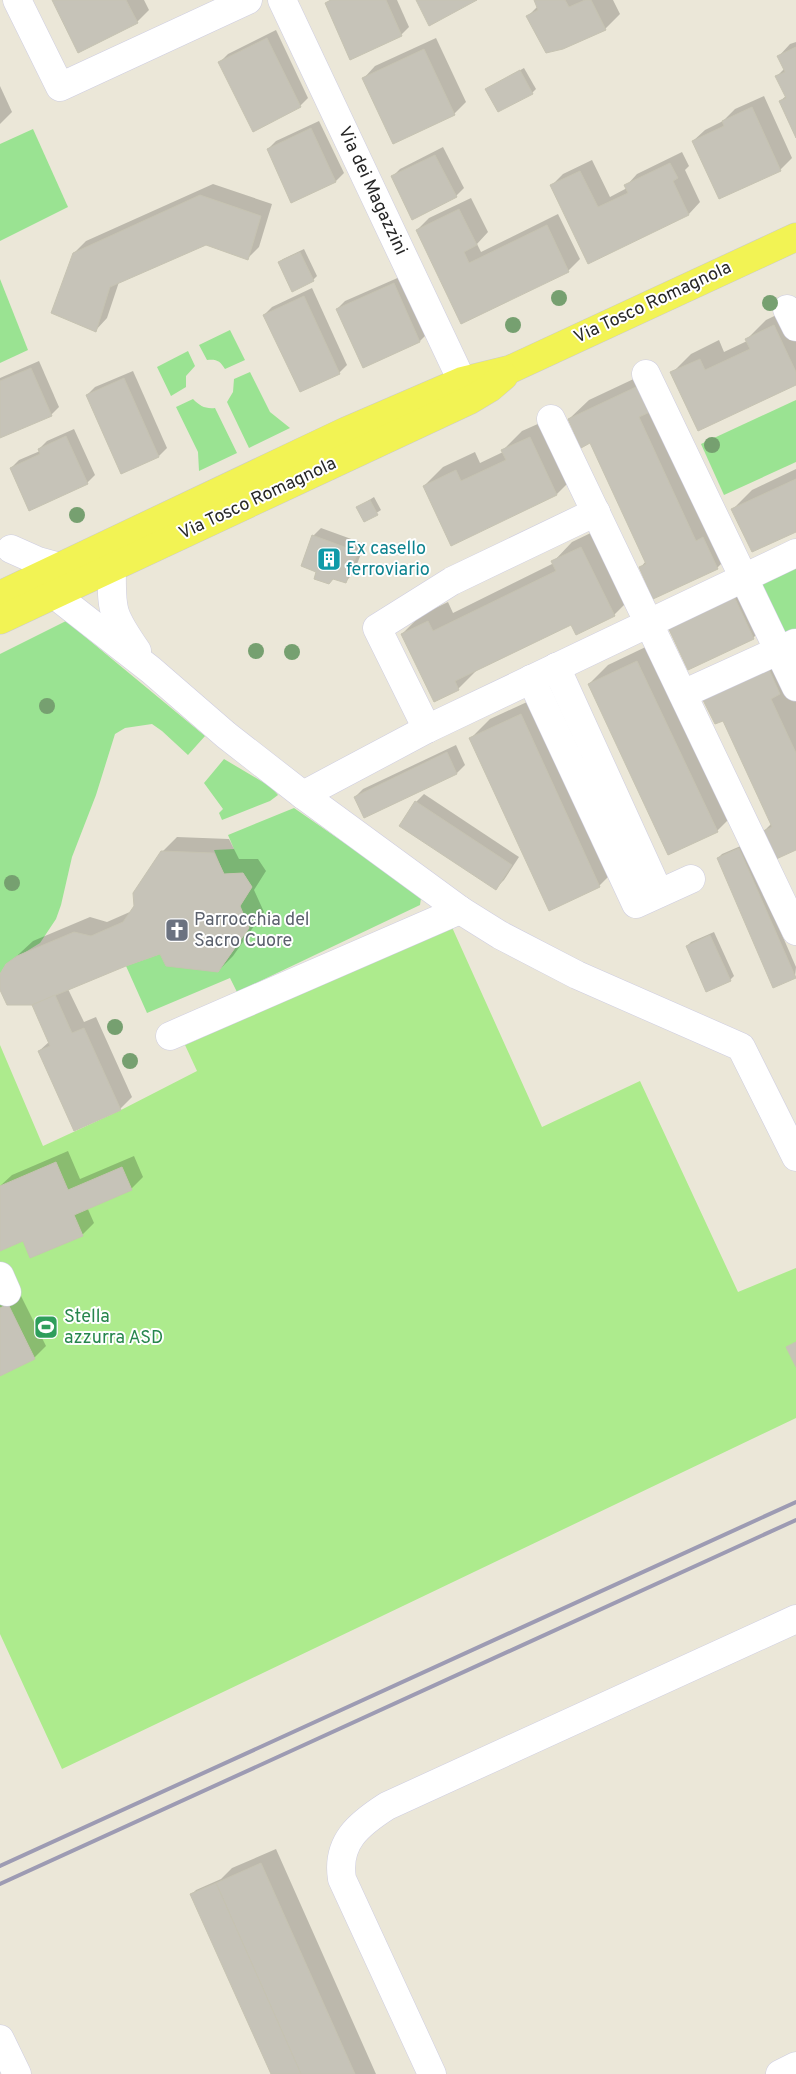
<svg xmlns="http://www.w3.org/2000/svg" width="796" height="2074" viewBox="0 0 796 2074" font-family="Overpass,sans-serif">
<style>
.green{fill:#9ae392}
.pitch{fill:#adeb8d}
.shadow{fill:#0003}
.building{fill:#c6c3b8;stroke:#c6c3b2}
.lines{fill:none;stroke-linecap:round;stroke-linejoin:round}
.minor-casing{stroke:#cecde1;stroke-width:29}
.major-casing{stroke:#cbcbcb;stroke-width:29}
.minor{stroke:#fff;stroke-width:28}
.major{stroke:#f2f354;stroke-width:28}
.rail{stroke:#9d9bb3;stroke-width:4}
.tree{fill:#76a070}
.labels{text-anchor:middle;dominant-baseline:central;stroke-width:4;stroke-linejoin:round;paint-order:stroke}
.street-label{font-size:18px;fill:#272727;stroke:#fff}
.culture-label{font-size:18px;fill:#0d838f;stroke:#fff;text-anchor:start}
.worship-label{font-size:18px;fill:#5b616d;stroke:#fff;text-anchor:start}
.leisure-label{font-size:18px;fill:#27864d;stroke:#fff;text-anchor:start}
</style>
<rect width="100%" height="100%" fill="#ebe7d8"/>
<g class="green">
<path d="M33 129 68 207 0 241V144Z"/>
<path d="M0 279 28 350 0 363Z"/>
<path d="M230 330 245 360 225 369C220 361 217 359 207 360L199 345Z"/>
<path d="M188 351 195 366 186 376V387L171 396 157 367Z"/>
<path d="M250 372 270 412 290 428 249 448 227 402 233 392 234 379Z"/>
<path d="M193 399C200 406 205 409 215 408L237 453 199 471 198 452 176 407Z"/>
<path d="M796 400V462L724 495 701 444Z"/>
<path d="M796 566V632L783 638 757 584Z"/>
<path d="M66 621 205 736 188 755 162 731 152 724 125 728 115 734 96 795 72 857 61 905 56 919 40 943 6 964 0 974V654Z"/>
<path d="M224 759 271 787 278 795 270 801 222 820 219 813 223 809 204 783Z"/>
<path d="M294 808 418 894 421 898 420 905 237 992 230 978 147 1013 126 966 160 954 218 972 249 928 240 906 252 887 243 873 224 874 214 850 234 849 228 835Z"/>
</g>
<path class="pitch" d="M451 925 542 1127 640 1081 738 1292 796 1268V1418L62 1769 0 1634V1045L43 1146 121 1110 197 1071 185 1045Z"/>
<g class="shadow">
<path d="M54 0H144L149 10 137 22Z"/>
<path d="M330 0H397L409 27 401 35 326 3Z"/>
<path d="M535 0H613L620 14 605 29 528 16 538 6Z"/>
<path d="M276 30 308 98 300 106 220 62 228 54Z"/>
<path d="M436 38 466 102 454 114 364 78 375 66Z"/>
<path d="M796 42V135L780 101 786 96 777 76 784 69 779 56 790 44Z"/>
<path d="M524 68 536 89 532 93 487 89Z"/>
<path d="M0 86 12 112 0 124Z"/>
<path d="M764 96 792 158 780 170 693 141 705 130 723 121 735 109Z"/>
<path d="M319 121 344 173 336 181 291 201 268 149 276 141Z"/>
<path d="M443 147 464 188 456 196 392 177 400 169Z"/>
<path d="M682 152 689 166 685 170 700 202 689 214 589 262 551 186 563 174 592 160 610 197 627 188 626 186 637 174Z"/>
<path d="M213 184 272 204 259 247 248 258 206 244 119 282 107 318 96 330 74 253 86 241Z"/>
<path d="M471 198 488 232 477 244 481 252 558 214 580 259 568 271 462 322 417 230 429 218Z"/>
<path d="M304 249 317 276 313 280 279 262 283 259Z"/>
<path d="M402 276 428 333 420 341 363 366 337 309 345 301Z"/>
<path d="M312 288 347 365 339 373 264 315 272 307Z"/>
<path d="M793 307 796 313V383L672 373 691 354 719 340 724 352 747 341V339L766 320Z"/>
<path d="M39 361 59 407 51 415 0 437V378Z"/>
<path d="M657 368 737 548 718 567 654 597 640 568 646 561 591 442 569 419 589 400Z"/>
<path d="M133 371 167 448 159 456 87 395 95 387Z"/>
<path d="M549 419 576 475 557 494 424 486 443 467 475 452 480 463 503 452V450L522 431Z"/>
<path d="M74 429 95 475 87 483 11 468 19 460 40 451 39 449 47 441Z"/>
<path d="M796 469V530L733 509 752 490Z"/>
<path d="M374 497 381 510 364 521 357 508Z"/>
<path d="M321 528 365 544 353 574 345 582 318 571 313 536Z"/>
<path d="M601 528 633 596 614 615 572 623 477 670 458 689 402 634 421 615 448 602 453 613 554 563 553 562 572 542Z"/>
<path d="M741 587 761 630 753 638 689 668Z"/>
<path d="M656 642 736 812 717 831 589 684 608 665Z"/>
<path d="M787 649 796 693V848L763 832 772 823 723 719Z"/>
<path d="M540 696 618 867 599 886 471 738 490 719Z"/>
<path d="M456 745 465 765 457 773 355 797 363 789Z"/>
<path d="M424 794 519 857 504 880 496 888 416 802Z"/>
<path d="M177 837 229 839 239 859H258L266 871 254 890 264 912 233 956 218 971 161 953 125 965 68 989 84 1022 96 1017 132 1097 120 1109 39 1051 50 1041 33 1004 0 987V976L7 965 33 941 90 917 107 922 132 911 162 852Z"/>
<path d="M743 845 796 967 795 977 718 858 722 854Z"/>
<path d="M714 932 734 976 730 980 687 946 691 942Z"/>
<path d="M68 1151 80 1179 134 1156 143 1177 131 1189 87 1207 94 1223 82 1235 24 1240 0 1250V1186L12 1175Z"/>
<path d="M20 1294 46 1346 34 1358 0 1375V1303Z"/>
<path d="M276 1849 376 2074H272L192 1894 196 1890 221 1879 232 1868Z"/>
</g>
<g class="building">
<path d="M52 0H126L138 23 78 53Z"/>
<path d="M331 0H386L402 36 350 60 325 3Z"/>
<path d="M416 0H477L429 26Z"/>
<path d="M534 0H565L569 7 585 0H591L606 30 563 49 546 53 526 16 538 10Z"/>
<path d="M267 38 301 107 253 132 218 62Z"/>
<path d="M796 47V138L779 101 786 98 775 76 785 72 777 56Z"/>
<path d="M424 49 455 115 393 144 362 78Z"/>
<path d="M520 70 533 94 498 112 485 89Z"/>
<path d="M752 107 781 171 719 199 692 141 724 126 722 121Z"/>
<path d="M311 128 336 182 291 203 267 149Z"/>
<path d="M435 155 457 197 412 220 391 176Z"/>
<path d="M670 163 678 178 673 181 689 215 588 264 550 185 580 171 598 207 628 193 624 185Z"/>
<path d="M200 195 261 216 248 260 206 245 110 287 96 332 51 313 73 253Z"/>
<path d="M459 209 477 245 464 252 469 263 547 225 569 272 461 324 416 230Z"/>
<path d="M300 252 314 281 292 292 278 262Z"/>
<path d="M394 283 420 342 363 368 336 309Z"/>
<path d="M304 296 340 374 300 392 263 315Z"/>
<path d="M774 325 796 372V385L698 431 670 372 700 359 705 370 750 349 745 339Z"/>
<path d="M31 368 52 416 0 438V381Z"/>
<path d="M124 378 159 457 121 474 86 395Z"/>
<path d="M638 386 650 412 639 417 696 541 703 537 718 569 653 599 639 567 646 564 590 443 581 448 568 419Z"/>
<path d="M66 436 88 484 29 511 10 468 40 454 38 449Z"/>
<path d="M530 437 557 495 451 546 423 486 456 470 461 481 506 460 501 450Z"/>
<path d="M796 479V532L752 552 731 509Z"/>
<path d="M370 500 378 515 364 522 356 507Z"/>
<path d="M312 535 358 552 346 583 333 579 329 584 314 579 316 572 301 566Z"/>
<path d="M581 547 615 616 576 635 571 625 455 681 459 690 434 702 401 634 428 621 433 631 556 571 551 561Z"/>
<path d="M733 594 754 639 688 670 667 625Z"/>
<path d="M637 661 718 832 668 855 588 684Z"/>
<path d="M768 667 780 694 771 699 796 753V850L774 860 761 832 772 827 723 721 715 724 702 698Z"/>
<path d="M521 714 600 887 549 911 469 738Z"/>
<path d="M447 752 457 774 364 818 354 797Z"/>
<path d="M415 801 512 865 496 890 399 826Z"/>
<path d="M739 848 796 978 773 988 717 858Z"/>
<path d="M161 851 214 853 224 874 243 873 252 887 240 906 249 928 218 972 166 966 160 954 126 966 32 1005H7L0 990V974L6 964 17 956 74 932 91 936 123 922 134 906 133 893Z"/>
<path d="M710 935 731 981 706 992 686 946Z"/>
<path d="M55 995 72 1033 84 1028 121 1110 74 1131 38 1051 50 1046 32 1005Z"/>
<path d="M56 1162 68 1190 122 1167 132 1190 74 1215 83 1236 30 1258 23 1241 0 1251V1186Z"/>
<path d="M8 1304 35 1359 0 1376V1308Z"/>
<path d="M796 1342V1367L786 1347Z"/>
<path d="M261 1863 355 2074H301L216 1883Z"/>
<path d="M216 1883 301 2074H271L190 1894Z"/>
</g>
<g class="lines">
<g class="minor-casing">
<g id="minor">
<path d="M17 0 60 87 248 0"/>
<path d="M282 0 462 381"/>
<path d="M787 309 796 327"/>
<path d="M646 374 796 687"/>
<path d="M551 419 796 931"/>
<path d="M11 549 38 561 60 567"/>
<path d="M112 567C111 611 112 615 137 651"/>
<path d="M55 595 151 670 226 735 303 795 460 910 500 935 577 975 741 1047 796 1157"/>
<path d="M556 667 659 893"/>
<path d="M531 679 636 904 691 879"/>
<path d="M683 694 795 643"/>
<path d="M427 729 377 628 452 581 596 512"/>
<path d="M303 795 427 729 796 553"/>
<path d="M170 1036 460 910"/>
<path d="M0 1276 7 1292"/>
<path d="M0 2039 17 2074"/>
<path d="M432 2074 342 1879C336 1842 359 1824 387 1806L796 1619"/>
<path d="M780 2074 796 2066"/>
</g>
</g>
<g class="major-casing">
<g id="major">
<path d="M0 595 346 431 462 381 511 369 796 237"/>
<path d="M0 620 470 400 490 388 504 376"/>
</g>
</g>
<use href="#minor" class="minor"/>
<use href="#major" class="major"/>
<g class="rail">
<path d="M0 1866 796 1502"/>
<path d="M0 1884 796 1520"/>
</g>
</g>
<g class="tree">
<circle cx="559" cy="298" r="8"/>
<circle cx="770" cy="303" r="8"/>
<circle cx="513" cy="325" r="8"/>
<circle cx="712" cy="445" r="8"/>
<circle cx="77" cy="515" r="8"/>
<circle cx="256" cy="651" r="8"/>
<circle cx="292" cy="652" r="8"/>
<circle cx="47" cy="706" r="8"/>
<circle cx="12" cy="883" r="8"/>
<circle cx="115" cy="1027" r="8"/>
<circle cx="130" cy="1061" r="8"/>
</g>
<defs>
<g id="building-square" transform="scale(1.25)"><rect x="-9" y="-9" width="18" height="18" rx="4" fill="#0f9aa8" stroke="#fff"/><path d="M-4-6H4V6H1V3H-1V6H-4ZM-2.5-4.3h1.7v1.8h-1.7ZM.8-4.3h1.7v1.8H.8ZM-2.5-1h1.7V.8h-1.7ZM.8-1h1.7V.8H.8Z" fill="#fff"/></g>
<g id="church-square" transform="scale(1.25)"><rect x="-9" y="-9" width="18" height="18" rx="4" fill="#6b7280" stroke="#fff"/><path d="M-1.2-6h2.4v3.5h3.3v2.4h-3.3V6h-2.4V-.1h-3.3v-2.4h3.3Z" fill="#fff"/></g>
<g id="stadium-square" transform="scale(1.25)"><rect x="-9" y="-9" width="18" height="18" rx="4" fill="#2e9e5b" stroke="#fff"/><path d="M0-5a6.5 5 0 1 0 0 10a6.5 5 0 1 0 0-10ZM-3.5-1.8h7v3.6h-7Z" fill="#fff"/></g>
</defs>
<g fill-rule="evenodd">
<use href="#building-square" x="329" y="559"/>
<use href="#church-square" x="177" y="930"/>
<use href="#stadium-square" x="46" y="1327"/>
</g>
<g class="labels">
<g class="street-label">
<text transform="translate(372 191) rotate(65)">Via dei Magazzini</text>
<text transform="translate(653 303) rotate(-25)">Via Tosco Romagnola</text>
<text transform="translate(258 499) rotate(-25)">Via Tosco Romagnola</text>
</g>
<g class="culture-label">
<text x="346" y="549">Ex casello<tspan x="346" dy="21">ferroviario</tspan></text>
</g>
<g class="worship-label">
<text x="194" y="920">Parrocchia del<tspan x="194" dy="21">Sacro Cuore</tspan></text>
</g>
<g class="leisure-label">
<text x="64" y="1317">Stella<tspan x="64" dy="21">azzurra ASD</tspan></text>
</g>
</g>
</svg>
